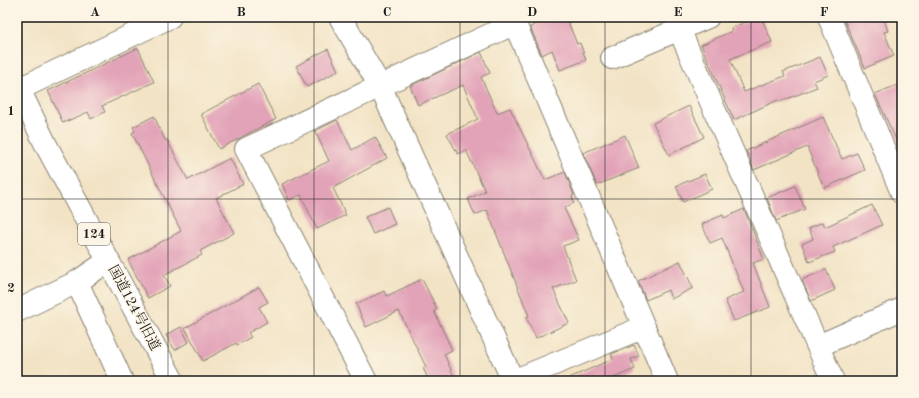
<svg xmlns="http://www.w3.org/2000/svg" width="919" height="398" viewBox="0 0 919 398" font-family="'Old Standard TT','Noto Serif JP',serif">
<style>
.building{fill:#e2a3b8}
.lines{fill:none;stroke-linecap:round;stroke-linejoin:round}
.minor-casing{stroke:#878070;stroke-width:24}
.tertiary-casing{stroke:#878070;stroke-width:24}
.trunk-casing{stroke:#878070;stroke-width:24}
.minor{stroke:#fff;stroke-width:22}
.tertiary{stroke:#fff;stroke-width:22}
.trunk{stroke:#fff;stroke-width:22}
.grid{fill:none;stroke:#1c1c1c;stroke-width:1;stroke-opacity:0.55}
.labels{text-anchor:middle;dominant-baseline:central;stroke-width:3;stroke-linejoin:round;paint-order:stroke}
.shield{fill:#fcf5e5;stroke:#5f5d58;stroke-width:1}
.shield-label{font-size:13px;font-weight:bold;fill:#1c1c1c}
.street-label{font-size:14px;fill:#1c1c1c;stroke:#fcf5e5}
.neatline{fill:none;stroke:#1c1c1c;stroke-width:1.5}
.grid-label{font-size:13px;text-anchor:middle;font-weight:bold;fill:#1c1c1c}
</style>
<rect width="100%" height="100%" fill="#fcf5e5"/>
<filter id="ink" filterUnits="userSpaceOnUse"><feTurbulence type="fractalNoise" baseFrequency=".025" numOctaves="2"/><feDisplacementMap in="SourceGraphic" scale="8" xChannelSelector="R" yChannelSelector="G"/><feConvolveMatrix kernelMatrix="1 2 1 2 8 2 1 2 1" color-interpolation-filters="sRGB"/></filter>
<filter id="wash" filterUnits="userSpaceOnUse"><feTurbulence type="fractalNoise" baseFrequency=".012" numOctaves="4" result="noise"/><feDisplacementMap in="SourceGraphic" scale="16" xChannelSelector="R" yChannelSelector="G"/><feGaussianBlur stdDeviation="0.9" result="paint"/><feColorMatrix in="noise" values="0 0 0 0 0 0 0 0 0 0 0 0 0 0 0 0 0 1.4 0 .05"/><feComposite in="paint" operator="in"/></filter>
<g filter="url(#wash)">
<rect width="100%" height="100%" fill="#f2e3c5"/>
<g id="blocks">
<g class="building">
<path d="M552 17H566L577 44 580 43 586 60 560 70 552 50 542 55 530 27Z"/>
<path d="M757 17H761L772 42 730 59 744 92 785 76 783 72 820 57 828 75 814 81 817 87 779 102 778 100 734 120 701 45 732 31 731 28Z"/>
<path d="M843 17H883L888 31 884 32 894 56 865 68Z"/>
<path d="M138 48 154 82 102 106 105 112 91 119 88 112 63 123 48 91Z"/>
<path d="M328 49 338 71 307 87 296 66Z"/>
<path d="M481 52 490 73 481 77 497 113 510 108 545 180 565 172 574 195 572 196 574 203 564 208 579 240 563 246 576 280 553 289 569 323 536 338 526 317 529 316 487 210 475 215 468 199 485 191 466 150 458 154 447 134 478 119 463 85 418 105 410 86Z"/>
<path d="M902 83V153L875 94Z"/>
<path d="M258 84 276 119 219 149 201 114Z"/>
<path d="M689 106 704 137 669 155 653 123Z"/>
<path d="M154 116 165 140H167L188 180 230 158 243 184 216 198 234 233 200 251 202 255 164 275 170 286 148 298 128 260 181 231 132 133 135 131 133 127Z"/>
<path d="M823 117 842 159 857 153 865 170 824 188 807 147 754 170 746 151Z"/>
<path d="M337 120 352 150 375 137 387 158 333 188 346 215 317 229 301 195 289 200 282 184 329 161 315 131Z"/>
<path d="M625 135 639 168 597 185 583 153Z"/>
<path d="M705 174 712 189 683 202 676 186Z"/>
<path d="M795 186 805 209 776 221 767 198Z"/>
<path d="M872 205 882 225 833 247 835 252 809 262 802 244 813 239 809 228 823 222 825 227Z"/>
<path d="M388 207 395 224 373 234 365 217Z"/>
<path d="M744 209 764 259 753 263 770 307 734 321 725 300 744 292 722 238 710 243 702 224 723 215 724 218Z"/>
<path d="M680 261 693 288 671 299 668 290 646 300 638 281Z"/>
<path d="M826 269 835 290 811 301 802 280Z"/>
<path d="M422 279 437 309 434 311 452 350 444 354 456 381H429L423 368 426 367 399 311 366 327 356 304 384 291 387 296Z"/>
<path d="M259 287 268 302 259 307 267 322 248 333 251 337 237 345 236 343 203 361 185 328Z"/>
<path d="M181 327 189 342 175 350 166 335Z"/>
<path d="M634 345 639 356 631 359 635 369 606 381H562L613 359 611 354Z"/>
</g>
</g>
</g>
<g filter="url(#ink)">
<use href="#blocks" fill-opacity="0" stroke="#878070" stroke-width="1"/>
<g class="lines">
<g class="minor-casing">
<g id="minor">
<path d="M512 17 667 381"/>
<path d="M829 17 902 193"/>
<path d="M679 29 833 381"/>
<path d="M612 58 708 17"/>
<path d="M19 89 170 17"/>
<path d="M77 282 122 381"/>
<path d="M17 311 77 282 108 261"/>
<path d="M818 346 902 309"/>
<path d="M366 381 246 149 515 23"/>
<path d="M513 381 644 327"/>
</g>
</g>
<g class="tertiary-casing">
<path id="tertiary" d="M340 17 380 86 513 381"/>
</g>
<g class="trunk-casing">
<path id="trunk" d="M17 85 46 145 173 381"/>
</g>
<use href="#minor" class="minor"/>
<use href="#tertiary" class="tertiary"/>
<use href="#trunk" class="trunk"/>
</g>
</g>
<path class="grid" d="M168 17V381M314 17V381M460 17V381M605 17V381M751 17V381M17 199H902"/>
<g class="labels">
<rect class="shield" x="78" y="223" width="32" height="22" rx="3"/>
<g class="shield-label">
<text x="94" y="234">124</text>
</g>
<g class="street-label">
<text transform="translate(134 308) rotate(62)">国道124号旧道</text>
</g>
</g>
<rect width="919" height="398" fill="none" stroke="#fcf5e5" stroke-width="44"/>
<rect x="22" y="22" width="875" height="354" class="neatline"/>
<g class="grid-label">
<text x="95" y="16">A</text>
<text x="241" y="16">B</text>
<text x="387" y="16">C</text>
<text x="532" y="16">D</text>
<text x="678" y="16">E</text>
<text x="824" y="16">F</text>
<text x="11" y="115">1</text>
<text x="11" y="292">2</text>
</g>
</svg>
